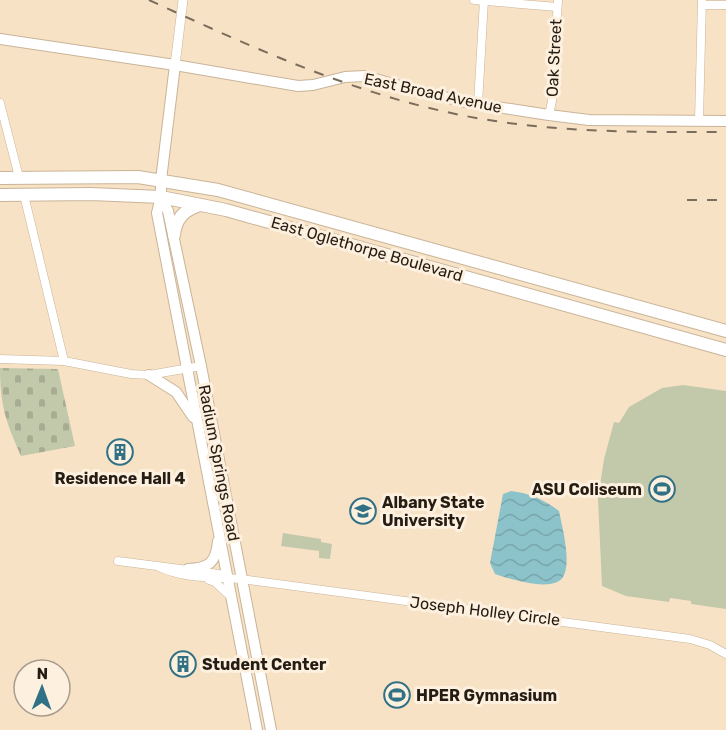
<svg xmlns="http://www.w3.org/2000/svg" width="726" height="730" viewBox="0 0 726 730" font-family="Rubik,sans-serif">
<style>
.green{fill:#c2c9ab}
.cemetery{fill:url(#cemetery-stones)}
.water{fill:url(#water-waves)}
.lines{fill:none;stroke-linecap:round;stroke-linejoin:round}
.minor-casing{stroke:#c9b498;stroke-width:9}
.tertiary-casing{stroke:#c9b498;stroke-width:10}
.secondary-casing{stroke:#c9b498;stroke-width:12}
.primary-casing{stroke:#c9b498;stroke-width:14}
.minor{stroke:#fff;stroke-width:8}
.tertiary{stroke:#fff;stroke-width:9}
.secondary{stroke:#fff;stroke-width:10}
.primary{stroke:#fff;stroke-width:12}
.rail{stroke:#7b6d5b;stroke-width:2;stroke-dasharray:10 10;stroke-linecap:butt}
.labels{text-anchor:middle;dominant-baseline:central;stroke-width:6;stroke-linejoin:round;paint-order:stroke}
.street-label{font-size:16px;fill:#251d13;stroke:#fef0df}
.poi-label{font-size:16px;font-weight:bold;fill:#251d13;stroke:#fef0df;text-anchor:start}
</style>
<defs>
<pattern id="cemetery-stones" width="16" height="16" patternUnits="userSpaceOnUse" patternTransform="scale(1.5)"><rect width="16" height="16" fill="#c2c9ab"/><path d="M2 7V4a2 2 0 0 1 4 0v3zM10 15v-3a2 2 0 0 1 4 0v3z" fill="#a7ac92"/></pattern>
<pattern id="water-waves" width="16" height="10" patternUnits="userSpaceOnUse" patternTransform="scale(1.5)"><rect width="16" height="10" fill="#8cc2c9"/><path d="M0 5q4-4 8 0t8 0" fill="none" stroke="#79a6ac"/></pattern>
</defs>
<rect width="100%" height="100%" fill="#f8e2c5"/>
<g class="green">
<path d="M683 385 726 391V609L691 604V601L670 598 669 602 626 596 602 586 598 499 604 459 614 422 619 423 629 407 662 388Z"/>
<path d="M283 533 321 539V542L332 544 330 559 319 558V551L281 546Z"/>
</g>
<path class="cemetery" d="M0 368 58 369 75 446 21 456C6 423 0 405 0 368Z"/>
<path class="water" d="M511 491C529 493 545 500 559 511 562 526 572 563 563 577 553 593 510 579 495 574L490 563 503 494Z"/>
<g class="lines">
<g class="minor-casing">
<g id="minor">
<path d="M474 0 557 7"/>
<path d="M702 5H726"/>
<path d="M0 103 19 177"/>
<path d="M478 104 484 0"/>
<path d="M549 115 552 101 558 0"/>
<path d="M699 120 702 0"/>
<path d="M24 195 64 361"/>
<path d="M0 359 64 361 131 374 149 375 201 366"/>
<path d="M118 561 219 574"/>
<path d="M159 567C185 579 213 577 241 579L690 639 710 645 726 654"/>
<path d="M209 580 215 582 230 596"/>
</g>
</g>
<g class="tertiary-casing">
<path id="tertiary" d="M175 65 183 0"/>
</g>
<g class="secondary-casing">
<g id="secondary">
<path d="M0 39 175 65 298 86 313 85 345 77 365 76 407 88 465 102 549 115 589 120 726 121"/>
<path d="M175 65 161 180V197L157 213 257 730"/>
<path d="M161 197 168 211 201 366 271 730"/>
<path d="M149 375 176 392 193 417"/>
<path d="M188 569C209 568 216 563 218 541"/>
</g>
</g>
<g class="primary-casing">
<g id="primary">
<path d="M0 178 138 177 218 190 726 331"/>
<path d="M0 195 91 194 161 197 226 210 726 350"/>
<path d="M174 235C176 218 184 210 200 205"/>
</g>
</g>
<use href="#minor" class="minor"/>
<use href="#tertiary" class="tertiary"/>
<use href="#secondary" class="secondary"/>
<use href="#primary" class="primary"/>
<g class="rail">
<path d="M149 0C260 51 373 103 495 121 572 133 649 132 726 132"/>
<path d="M687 200H726"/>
</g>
</g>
<defs>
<g id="building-ring" transform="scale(1.35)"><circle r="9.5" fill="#fef0df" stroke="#317185" stroke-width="1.5"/><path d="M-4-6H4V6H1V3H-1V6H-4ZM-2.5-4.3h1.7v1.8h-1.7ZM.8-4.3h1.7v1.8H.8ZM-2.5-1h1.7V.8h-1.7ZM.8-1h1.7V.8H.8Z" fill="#317185"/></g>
<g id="stadium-ring" transform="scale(1.35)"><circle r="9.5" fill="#fef0df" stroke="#317185" stroke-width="1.5"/><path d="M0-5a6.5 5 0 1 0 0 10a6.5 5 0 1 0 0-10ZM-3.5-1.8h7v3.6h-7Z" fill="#317185"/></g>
<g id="university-ring" transform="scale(1.35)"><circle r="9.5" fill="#fef0df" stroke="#317185" stroke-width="1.5"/><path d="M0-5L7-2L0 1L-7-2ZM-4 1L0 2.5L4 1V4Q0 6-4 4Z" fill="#317185"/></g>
</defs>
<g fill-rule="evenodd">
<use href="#building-ring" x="120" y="452"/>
<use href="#stadium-ring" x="662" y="489"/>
<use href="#university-ring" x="363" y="511"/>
<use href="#building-ring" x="183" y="664"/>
<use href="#stadium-ring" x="397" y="695"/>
</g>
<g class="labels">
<g class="street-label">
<text transform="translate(554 58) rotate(-87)">Oak Street</text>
<text transform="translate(433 93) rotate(12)">East Broad Avenue</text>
<text transform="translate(367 249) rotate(16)">East Oglethorpe Boulevard</text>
<text transform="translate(219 463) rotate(79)">Radium Springs Road</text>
<text transform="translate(485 611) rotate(7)">Joseph Holley Circle</text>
</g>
<g class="poi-label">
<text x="120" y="478" text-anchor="middle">Residence Hall 4</text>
<text x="642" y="489" text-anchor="end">ASU Coliseum</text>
<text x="382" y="502">Albany State<tspan x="382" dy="18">University</tspan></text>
<text x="202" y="664">Student Center</text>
<text x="416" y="695">HPER Gymnasium</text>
</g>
</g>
<g transform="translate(42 688) rotate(1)"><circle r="28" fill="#fef0df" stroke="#a79c8d" stroke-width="1.5"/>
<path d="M0-4.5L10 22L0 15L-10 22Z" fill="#317185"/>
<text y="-9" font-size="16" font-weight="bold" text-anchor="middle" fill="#251d13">N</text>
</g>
</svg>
